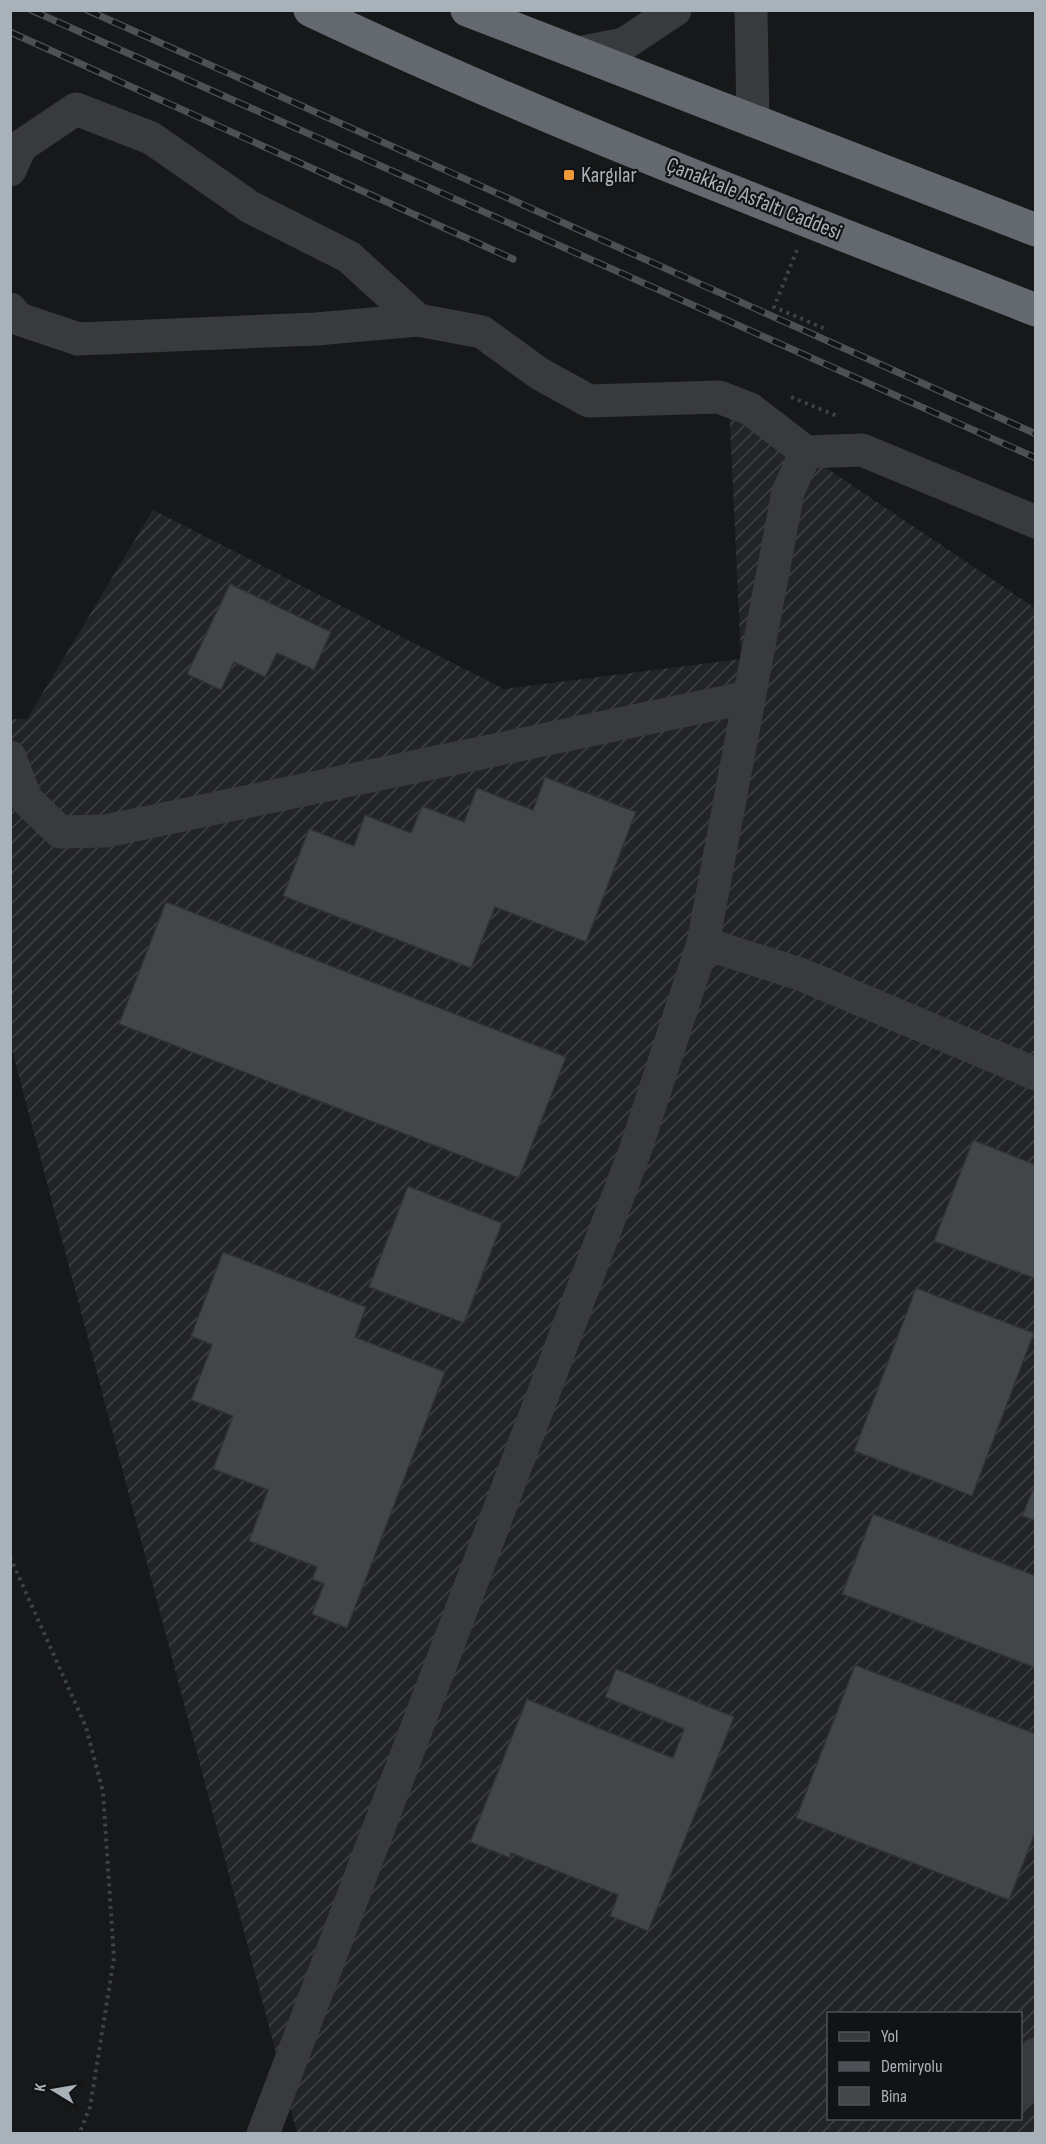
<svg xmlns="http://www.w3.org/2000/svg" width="1046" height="2144" viewBox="0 0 1046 2144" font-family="'Sofia Sans Condensed',sans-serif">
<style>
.industrial{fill:url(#industrial-furrows);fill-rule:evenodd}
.building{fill:#434649;stroke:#313235;stroke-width:1.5}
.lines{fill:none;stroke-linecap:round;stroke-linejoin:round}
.path{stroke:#3e4145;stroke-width:4;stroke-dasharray:3 4.5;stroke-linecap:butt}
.minor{stroke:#383a3e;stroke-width:33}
.highway{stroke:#64696f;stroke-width:33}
.rail-casing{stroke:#4d5055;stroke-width:7}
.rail{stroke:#121314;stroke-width:4.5;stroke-dasharray:14;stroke-linecap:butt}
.poi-dot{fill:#f19737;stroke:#121314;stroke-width:2}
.labels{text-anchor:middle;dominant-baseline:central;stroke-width:4.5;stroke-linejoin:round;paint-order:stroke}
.poi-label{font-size:22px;fill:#a9b1b9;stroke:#121314;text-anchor:start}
.street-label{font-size:22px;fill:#a9b1b9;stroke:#121314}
</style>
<defs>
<pattern id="industrial-furrows" width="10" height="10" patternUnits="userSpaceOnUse" patternTransform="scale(1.5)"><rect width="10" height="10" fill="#232426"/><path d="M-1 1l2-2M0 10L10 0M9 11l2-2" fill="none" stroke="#404143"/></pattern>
</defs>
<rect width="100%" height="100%" fill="#171819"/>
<path class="industrial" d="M729 403 1035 608V2133H297L11 1046 10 719H27L153 510 504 689 741 659ZM828 2014H1020V2118H828Z"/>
<g class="building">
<path d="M230 584 331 632 314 670 277 653 265 677 234 662 221 690 187 674Z"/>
<path d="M545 777 636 812 586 942 495 907 471 968 283 896 309 829 354 846 365 815 411 833 422 806 464 822 477 788 533 810Z"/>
<path d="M166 902 566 1057 519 1178 119 1024Z"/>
<path d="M973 1140 1036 1165V1279L934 1241Z"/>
<path d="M408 1186 502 1223 464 1323 369 1287Z"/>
<path d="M223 1252 366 1307 355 1337 445 1372 347 1628 312 1614 324 1584 312 1579 317 1567 249 1541 268 1490 213 1469 233 1416 191 1400 212 1345 191 1336Z"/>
<path d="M916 1288 1034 1333 972 1496 854 1451Z"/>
<path d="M1036 1482V1521L1022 1516Z"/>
<path d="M873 1514 1036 1576V1668L842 1594Z"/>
<path d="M855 1665 1036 1734V1830L1009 1900 796 1818Z"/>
<path d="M616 1669 734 1717 648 1931 610 1916 618 1895 511 1853 510 1858 470 1842 527 1699 673 1758 684 1729 605 1697Z"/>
</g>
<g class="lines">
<g class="path">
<path d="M797 250 774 307 828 330"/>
<path d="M791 397 837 416"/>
<path d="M10 1557 86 1727 103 1792 114 1958 90 2107 79 2134"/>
</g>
<g class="minor">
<path d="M751 10 753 121"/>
<path d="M578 53 624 44 675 10"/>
<path d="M10 170 21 146 76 109 151 138 250 207 349 257 418 320"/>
<path d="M10 309 19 319 78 339 316 329 418 320 482 332 540 374 589 401 719 397 750 409 806 452"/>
<path d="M10 757 26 799 60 832 106 831 749 697"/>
<path d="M703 943 800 974 1036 1074"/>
<path d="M1020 2093 1036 2054"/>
<path d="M263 2134 635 1151 703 943 788 492 806 452 862 450 1036 522"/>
</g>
<g class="highway">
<path d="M310 10C546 122 792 215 1036 310"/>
<path d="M467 10 1036 230"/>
</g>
<g class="rail-casing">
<g id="rail">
<path d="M31 10 1036 458"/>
<path d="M87 10 1036 434"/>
<path d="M10 32 513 259"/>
</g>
</g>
<use href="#rail" class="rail"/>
</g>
<rect class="poi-dot" x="563" y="169" width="12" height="12" rx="3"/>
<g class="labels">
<g class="poi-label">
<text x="581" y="175">Kargılar</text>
</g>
<g class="street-label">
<text transform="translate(754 199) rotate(22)">Çanakkale Asfaltı Caddesi</text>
</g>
</g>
<rect width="1046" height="2144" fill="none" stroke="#a9b1b9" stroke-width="24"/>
<rect x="827" y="2012" width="195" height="108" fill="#121314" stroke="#4e5256" stroke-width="1.5"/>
<rect x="839" y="2032" width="30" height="9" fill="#383a3e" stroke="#4e5256" stroke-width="1.5"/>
<text x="881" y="2042" font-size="18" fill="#a9b1b9">Yol</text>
<rect x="839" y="2062" width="30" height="9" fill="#4d5055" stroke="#4e5256" stroke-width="1.5"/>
<text x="881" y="2072" font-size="18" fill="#a9b1b9">Demiryolu</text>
<rect x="839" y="2087" width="30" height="18" fill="#434649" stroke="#4e5256" stroke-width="1.5"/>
<text x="881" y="2102" font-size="18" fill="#a9b1b9">Bina</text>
<g transform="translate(54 2090) rotate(281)" stroke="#121314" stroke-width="4.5" paint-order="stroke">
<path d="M0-4.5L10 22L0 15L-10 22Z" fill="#a9b1b9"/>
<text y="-9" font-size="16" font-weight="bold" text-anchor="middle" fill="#a9b1b9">K</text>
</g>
</svg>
